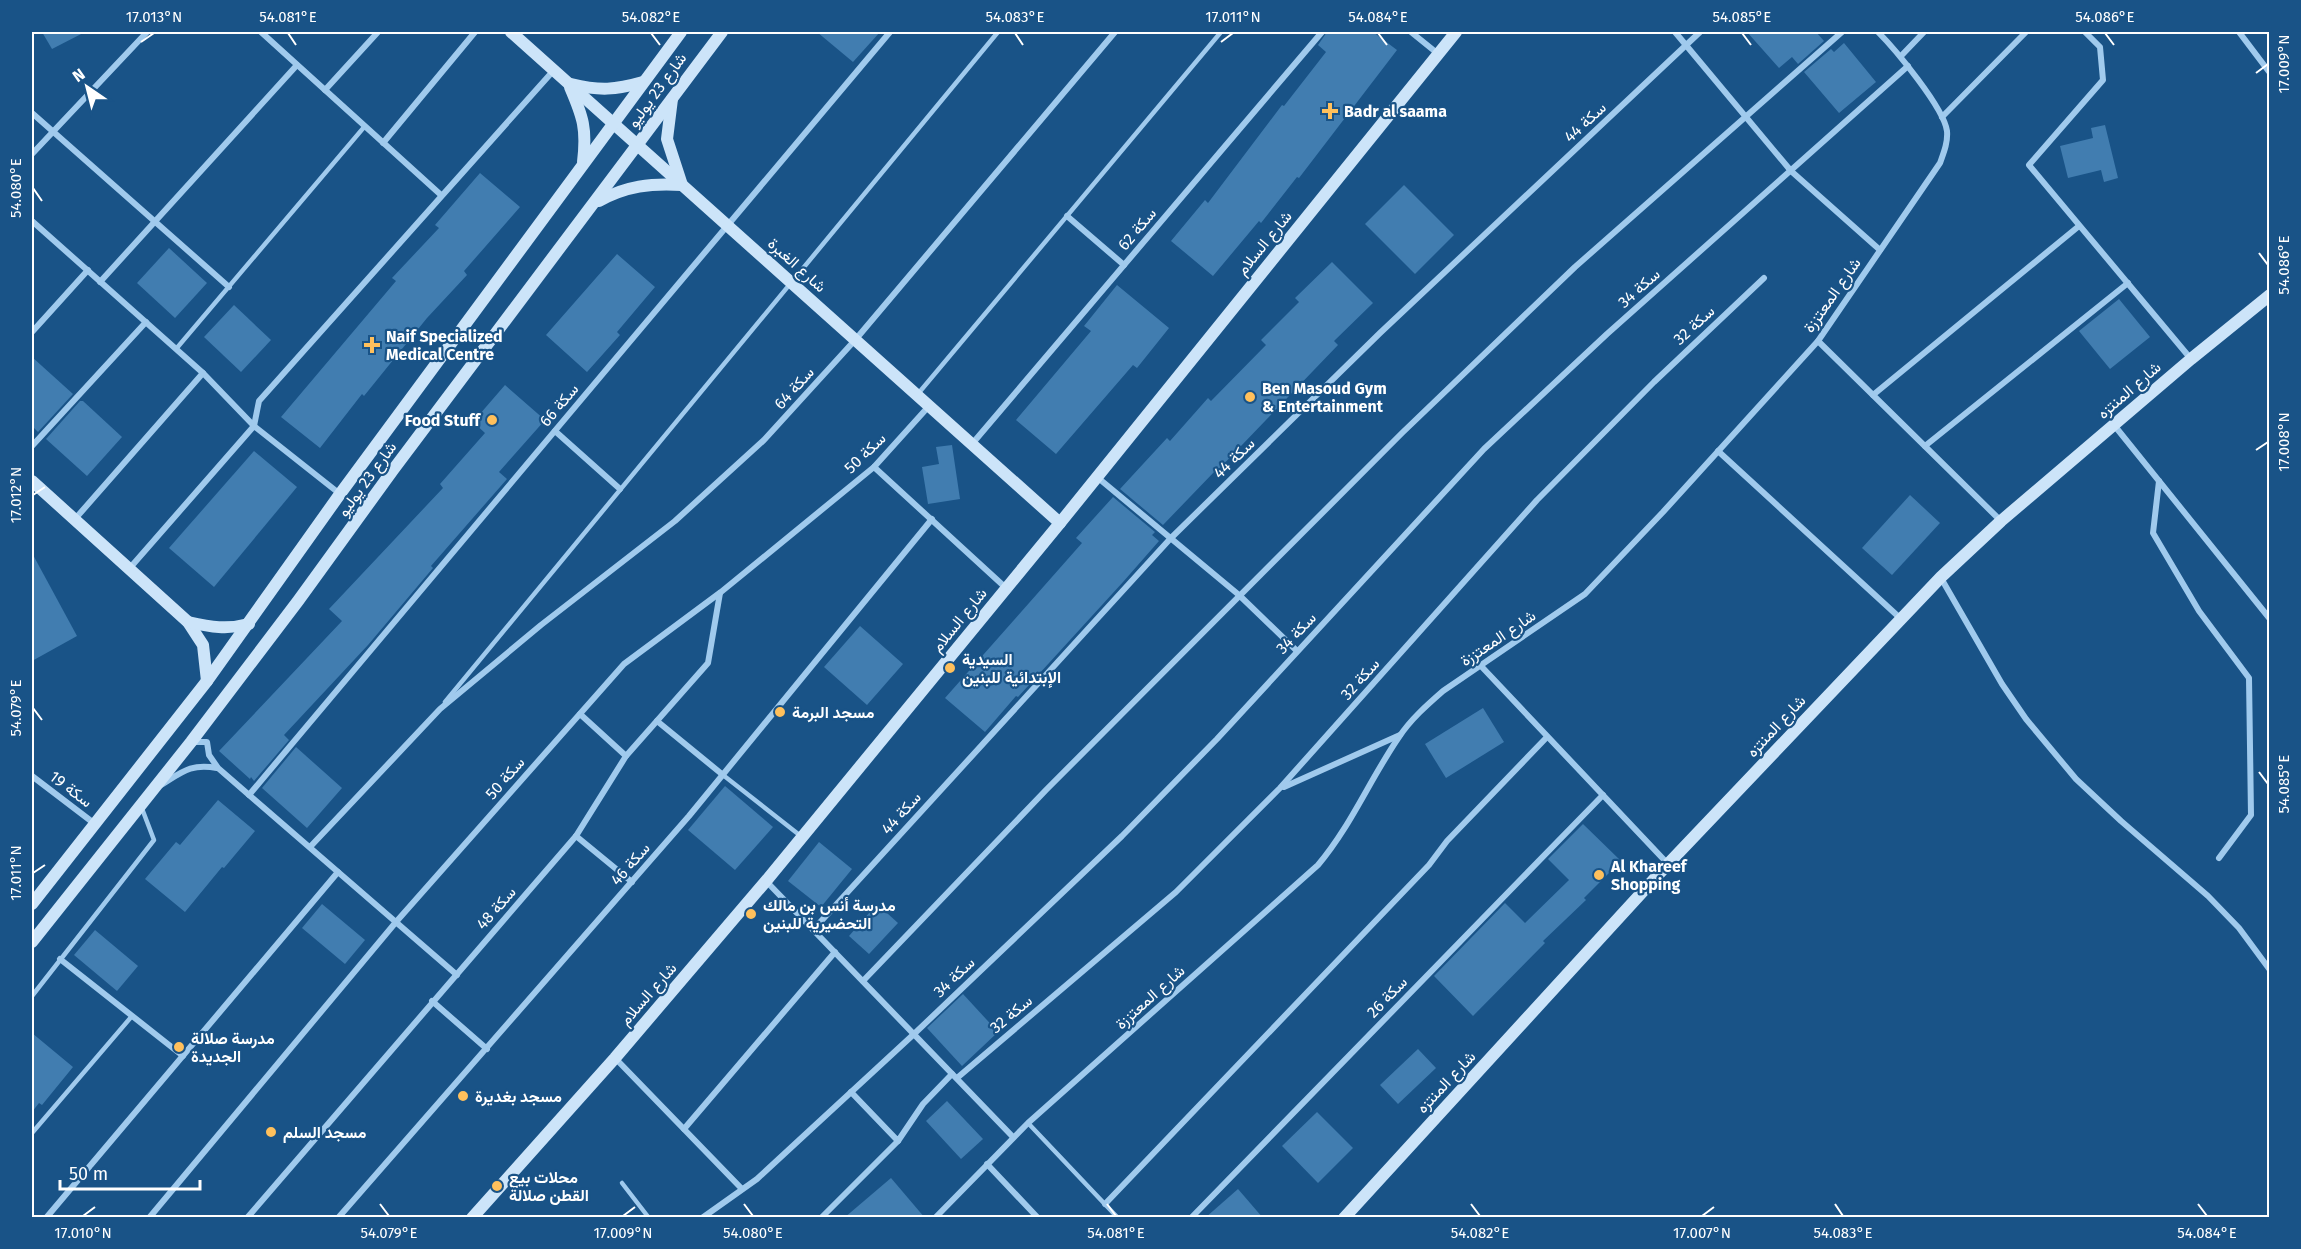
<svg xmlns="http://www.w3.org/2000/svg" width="2301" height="1249" viewBox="0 0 2301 1249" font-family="'Fira Sans',Vazirmatn,sans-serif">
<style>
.building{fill:#417db0}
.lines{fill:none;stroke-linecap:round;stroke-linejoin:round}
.lane{stroke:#a0caed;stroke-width:4.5}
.street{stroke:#a0caed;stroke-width:6}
.secondary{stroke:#cce4f9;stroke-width:12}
.ticks{fill:none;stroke:#fff;stroke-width:2}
.poi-dot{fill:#ffc05c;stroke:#195387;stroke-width:2}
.labels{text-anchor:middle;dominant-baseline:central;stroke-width:4.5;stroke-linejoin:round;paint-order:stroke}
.street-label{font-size:16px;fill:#fff;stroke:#195387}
.poi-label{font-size:16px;font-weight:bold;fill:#fff;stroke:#195387;text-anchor:start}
.neatline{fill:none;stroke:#fff;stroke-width:2}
.ticks-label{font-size:15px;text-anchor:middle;fill:#fff}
</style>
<rect width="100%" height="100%" fill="#195387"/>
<g class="building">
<path d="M42 32H85L52 49Z"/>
<path d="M817 32H880L853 62Z"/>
<path d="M1327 32H1373L1397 50 1299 178 1297 177 1261 223 1259 221 1213 276 1171 241 1205 200 1208 203 1282 105 1284 106 1326 52 1318 45Z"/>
<path d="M1747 32H1816L1824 41 1798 64 1792 57 1779 68Z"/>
<path d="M1844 43 1876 82 1839 113 1804 72 1831 49 1834 52Z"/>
<path d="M2105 125 2118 178 2104 182 2101 170 2068 178 2060 146 2093 138 2091 128Z"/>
<path d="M480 173 520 207 464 271 467 275 427 318 364 396 362 394 320 448 281 417 396 281 392 278 439 228 435 225Z"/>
<path d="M1404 185 1454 235 1415 274 1365 224Z"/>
<path d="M169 248 207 283 175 318 137 283Z"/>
<path d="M617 254 655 287 617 332 620 335 587 372 546 335Z"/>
<path d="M1332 262 1373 303 1334 341 1338 345 1216 472 1215 471 1163 525 1120 489 1167 438 1170 441 1208 398 1211 401 1266 345 1261 340 1299 302 1295 298Z"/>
<path d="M1117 285 1169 328 1137 368 1133 365 1056 454 1016 420 1091 331 1084 326Z"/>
<path d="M2119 299 2150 337 2110 369 2079 331Z"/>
<path d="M234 305 271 340 241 372 204 337Z"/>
<path d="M32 357 73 394 38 432 32 426Z"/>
<path d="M505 385 545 420 499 472 507 479 431 566 433 568 368 645 284 735 289 740 254 781 251 777 250 779 219 751 342 621 329 609 443 488 440 484 485 433 473 422Z"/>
<path d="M80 401H83L122 437 87 476 46 439Z"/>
<path d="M952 445 960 499 928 504 922 467 939 464 936 447Z"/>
<path d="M254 451 297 487 214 587 169 548Z"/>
<path d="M1910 495 1940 523 1892 575 1862 548Z"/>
<path d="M1113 497 1155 532 1152 535 1159 541 1123 582 1018 697 1016 696 985 732 945 698 1082 543 1076 538Z"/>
<path d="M32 553 77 636 32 661Z"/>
<path d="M860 626 903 664 867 705 824 667Z"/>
<path d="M1483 708 1504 742 1446 778 1425 744Z"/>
<path d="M296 747 342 788 307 828 262 788Z"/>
<path d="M725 786 773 827 735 870 688 830Z"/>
<path d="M218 800 255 831 224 868 222 867 185 912 145 879 176 842 180 845Z"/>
<path d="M1583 824 1621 861 1584 898 1586 900 1543 941 1545 943 1473 1016 1434 976 1505 903 1525 923 1569 880 1548 859Z"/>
<path d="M819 842 852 869 821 907 788 881Z"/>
<path d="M322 904 365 940 345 964 302 928Z"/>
<path d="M877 904 898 923 869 954 849 936Z"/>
<path d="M95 930 138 966 117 991 74 955Z"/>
<path d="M963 994 998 1032 962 1066 927 1028Z"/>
<path d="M32 1033 73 1067 42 1105 39 1103 32 1112Z"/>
<path d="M1418 1049 1436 1068 1398 1104 1380 1085Z"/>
<path d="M947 1101 983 1139 961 1159 926 1121Z"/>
<path d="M1317 1112 1353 1148 1318 1183 1282 1146Z"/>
<path d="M891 1178 925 1218H844Z"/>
<path d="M1238 1189 1263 1218H1205Z"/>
</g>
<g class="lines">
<g class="lane">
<path d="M176 349 365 126"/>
<path d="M917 395 1221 32"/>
<path d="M445 702 998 32"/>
<path d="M723 775 802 837"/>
<path d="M32 996 154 840 141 806"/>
<path d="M1028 1123 1118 1218"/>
<path d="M32 1133 132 1016"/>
<path d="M622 1183 649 1218"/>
</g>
<g class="street">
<path d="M261 32 441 195"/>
<path d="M1411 32 1437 53"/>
<path d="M1675 32 1791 171 1880 250"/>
<path d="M2085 32 2100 47 2103 80 2029 165 2191 359"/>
<path d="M2239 32 2270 73"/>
<path d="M1901 56 1924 32"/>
<path d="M325 90 378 32"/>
<path d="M32 113 229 287"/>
<path d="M1942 117 2026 32"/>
<path d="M383 143 475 32"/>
<path d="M32 154 147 32"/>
<path d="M1067 216 1124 265"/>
<path d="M32 221 203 373 254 426 340 494"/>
<path d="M100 282 297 65"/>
<path d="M32 332 88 270"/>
<path d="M1818 341 2001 521"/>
<path d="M1873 395 2079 226"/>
<path d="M2114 425 2270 619"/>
<path d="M555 431 620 489"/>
<path d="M972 444 1322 32"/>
<path d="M32 446 146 322"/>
<path d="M1925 446 2128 283"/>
<path d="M1718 451 1900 618"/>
<path d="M874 467 1006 588"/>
<path d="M1097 477 1239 595 1297 651"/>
<path d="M2159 481 2153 533 2199 611 2249 678 2251 815 2219 858"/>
<path d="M75 519 203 373"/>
<path d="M129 569 254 426 259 401 554 70"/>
<path d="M1941 578 2002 684 2026 719 2076 779 2121 821 2208 896 2239 928 2270 970"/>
<path d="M1481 666 1668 864"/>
<path d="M580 714 626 756"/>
<path d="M657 721 723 775"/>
<path d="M192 742H207L209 755 218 768 457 975"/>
<path d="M32 776 95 824"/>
<path d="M161 785C182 772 191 763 217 768"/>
<path d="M1284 787 1400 735"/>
<path d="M249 795 890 32"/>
<path d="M576 836 632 882"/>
<path d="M310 847 440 709 541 625 675 521 764 440 856 339 1115 32"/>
<path d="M766 881 1013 1137"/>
<path d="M813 930 1170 539 1380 333 1700 32"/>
<path d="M60 959 183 1056"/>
<path d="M863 981 1046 790 1402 433 1575 267 1842 32"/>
<path d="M432 1001 487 1049"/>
<path d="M615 1058 742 1189"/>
<path d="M957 1078 1176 892 1280 788 1537 500 1654 382 1764 278"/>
<path d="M851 1092 898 1141 923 1104 952 1074"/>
<path d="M684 1129 835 952"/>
<path d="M987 1164 1038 1218"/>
<path d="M1105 1204 1429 865 1447 841 1547 737"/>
<path d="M46 1218 338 872"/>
<path d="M149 1218 396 922 624 664 721 592 874 467 929 406"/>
<path d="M247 1218 576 836 626 756 708 663 720 593"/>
<path d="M338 1218 689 816 932 519"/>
<path d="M702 1218 757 1179 914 1034 1122 836 1217 739 1484 449 1607 334 1908 66"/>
<path d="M821 1218 898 1141"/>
<path d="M935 1218 1028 1123 1318 865C1351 826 1370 779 1399 737 1411 719 1427 705 1443 691L1585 594 1663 512 1818 341 1940 163C1944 152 1948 142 1947 131 1944 108 1895 49 1878 32"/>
<path d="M1191 1218 1603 795"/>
</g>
<g class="secondary">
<path d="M511 32 1060 523"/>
<path d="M571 84C600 91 615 90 643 82"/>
<path d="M570 87C583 117 587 129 583 162"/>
<path d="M599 201C626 186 651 183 682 185L667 139 672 99"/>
<path d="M32 481 188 622 203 645 207 681"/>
<path d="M188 622C211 627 227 630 249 624"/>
<path d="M32 904 207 681 340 494 681 32"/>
<path d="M32 942 191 742 298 601 393 470 722 32"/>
<path d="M472 1218 615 1058 766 881 1060 523 1456 32"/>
<path d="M1344 1218 1668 864 1941 577 2001 521 2191 359 2270 295"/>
</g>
</g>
<path class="ticks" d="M288 33 296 45M651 33 660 45M1015 33 1023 45M1378 33 1387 45M1742 33 1751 45M2105 33 2114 45M141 42 154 33M1221 42 1233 33M2256 73 2268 64M33 188 42 201M2259 253 2268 265M2256 450 2268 442M33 495 45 487M33 708 42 720M2259 772 2268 784M33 873 45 865M380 1204 389 1216M744 1204 753 1216M1107 1204 1116 1216M1471 1204 1480 1216M1835 1204 1843 1216M2198 1204 2207 1216M83 1216 95 1207M623 1216 635 1207M1702 1216 1714 1207"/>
<g class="poi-dot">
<path d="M1327 102h6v6h6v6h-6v6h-6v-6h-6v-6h6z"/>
<path d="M369 336h6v6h6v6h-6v6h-6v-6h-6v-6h6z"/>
<circle cx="1250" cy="397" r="6"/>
<circle cx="492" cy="420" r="6"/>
<circle cx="950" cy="668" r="6"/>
<circle cx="780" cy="712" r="6"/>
<circle cx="1599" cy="875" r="6"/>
<circle cx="751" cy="914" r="6"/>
<circle cx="179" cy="1047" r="6"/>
<circle cx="463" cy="1096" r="6"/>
<circle cx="271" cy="1132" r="6"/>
<circle cx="497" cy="1186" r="6"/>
</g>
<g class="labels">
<g class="street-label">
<text transform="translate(657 90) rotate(-54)">شارع 23 يوليو</text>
<text transform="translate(1585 122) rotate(-43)">سكة 44</text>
<text transform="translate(1137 229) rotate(-50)">سكة 62</text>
<text transform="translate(1264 243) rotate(-51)">شارع السلام</text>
<text transform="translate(797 265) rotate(42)">شارع الغبرة</text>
<text transform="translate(1639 288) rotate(-42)">سكة 34</text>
<text transform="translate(1832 295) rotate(-55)">شارع المعتززة</text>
<text transform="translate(1694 325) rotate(-43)">سكة 32</text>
<text transform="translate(794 388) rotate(-48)">سكة 64</text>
<text transform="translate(2129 390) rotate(-41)">شارع المنتزه</text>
<text transform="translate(559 405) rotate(-50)">سكة 66</text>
<text transform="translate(865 453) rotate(-44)">سكة 50</text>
<text transform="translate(1234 458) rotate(-44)">سكة 44</text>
<text transform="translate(367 479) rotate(-54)">شارع 23 يوليو</text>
<text transform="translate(959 620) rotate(-51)">شارع السلام</text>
<text transform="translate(1296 633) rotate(-47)">سكة 34</text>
<text transform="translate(1498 638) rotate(-34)">شارع المعتززة</text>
<text transform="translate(1360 679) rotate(-48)">سكة 32</text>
<text transform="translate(1776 726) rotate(-47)">شارع المنتزه</text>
<text transform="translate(505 778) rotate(-49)">سكة 50</text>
<text transform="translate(71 789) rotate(37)">سكة 19</text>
<text transform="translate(901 813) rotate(-48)">سكة 44</text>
<text transform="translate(630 864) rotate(-49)">سكة 46</text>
<text transform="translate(496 908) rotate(-49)">سكة 48</text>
<text transform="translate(954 977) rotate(-44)">سكة 34</text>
<text transform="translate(648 994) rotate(-49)">شارع السلام</text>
<text transform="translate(1150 997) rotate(-42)">شارع المعتززة</text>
<text transform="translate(1387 997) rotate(-46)">سكة 26</text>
<text transform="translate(1011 1014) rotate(-40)">سكة 32</text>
<text transform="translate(1446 1082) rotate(-47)">شارع المنتزه</text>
</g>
<g class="poi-label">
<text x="1344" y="111">Badr al saama</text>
<text x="386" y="336">Naif Specialized<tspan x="386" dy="18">Medical Centre</tspan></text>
<text x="1262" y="388">Ben Masoud Gym<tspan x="1262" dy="18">&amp; Entertainment</tspan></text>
<text x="480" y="420" text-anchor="end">Food Stuff</text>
<text x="962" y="659">السيدية<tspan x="962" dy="18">الإبتدائية للبنين</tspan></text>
<text x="792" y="712">مسجد البرمة</text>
<text x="1611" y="866">Al Khareef<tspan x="1611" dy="18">Shopping</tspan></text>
<text x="763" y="905">مدرسة أنس بن مالك<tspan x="763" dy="18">التحضيرية للبنين</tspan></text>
<text x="191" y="1038">مدرسة صلالة<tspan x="191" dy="18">الجديدة</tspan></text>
<text x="475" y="1096">مسجد بغديرة</text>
<text x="283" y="1132">مسجد السلم</text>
<text x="509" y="1177">محلات بيع<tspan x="509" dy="18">القطن صلالة</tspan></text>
</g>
</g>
<rect width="2301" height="1249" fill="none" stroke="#195387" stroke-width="66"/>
<g transform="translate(87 87) rotate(325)" stroke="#195387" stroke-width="4.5" paint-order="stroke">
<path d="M0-4.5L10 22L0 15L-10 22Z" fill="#ffffff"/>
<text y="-9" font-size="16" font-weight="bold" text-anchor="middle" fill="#ffffff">N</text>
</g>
<path d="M60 1180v9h140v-9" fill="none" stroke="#ffffff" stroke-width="3"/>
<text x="69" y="1180" font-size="18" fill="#ffffff" stroke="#195387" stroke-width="4.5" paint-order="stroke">50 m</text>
<rect x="33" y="33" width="2235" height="1183" class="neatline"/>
<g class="ticks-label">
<text x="154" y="22">17.013°N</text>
<text x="288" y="22">54.081°E</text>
<text x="651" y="22">54.082°E</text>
<text x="1015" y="22">54.083°E</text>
<text x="1233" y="22">17.011°N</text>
<text x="1378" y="22">54.084°E</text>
<text x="1742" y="22">54.085°E</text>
<text x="2105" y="22">54.086°E</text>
<text transform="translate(2284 64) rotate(-90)" y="5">17.009°N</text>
<text transform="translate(16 188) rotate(-90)" y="5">54.080°E</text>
<text transform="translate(2284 265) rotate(-90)" y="5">54.086°E</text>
<text transform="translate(2284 442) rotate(-90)" y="5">17.008°N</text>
<text transform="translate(16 495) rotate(-90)" y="5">17.012°N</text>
<text transform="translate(16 708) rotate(-90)" y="5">54.079°E</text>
<text transform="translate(2284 784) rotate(-90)" y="5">54.085°E</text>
<text transform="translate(16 873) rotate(-90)" y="5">17.011°N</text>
<text x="83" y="1238">17.010°N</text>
<text x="389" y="1238">54.079°E</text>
<text x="623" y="1238">17.009°N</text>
<text x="753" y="1238">54.080°E</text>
<text x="1116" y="1238">54.081°E</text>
<text x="1480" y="1238">54.082°E</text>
<text x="1702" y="1238">17.007°N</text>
<text x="1843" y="1238">54.083°E</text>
<text x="2207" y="1238">54.084°E</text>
</g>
</svg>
